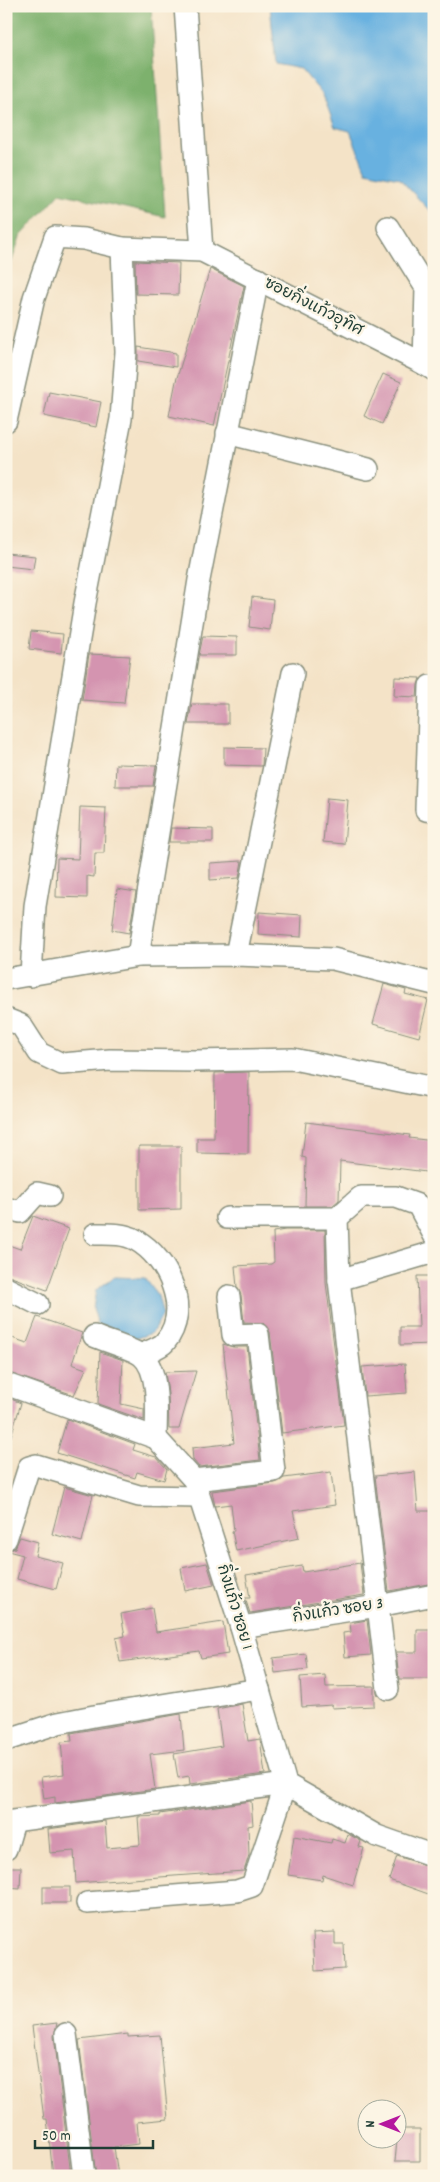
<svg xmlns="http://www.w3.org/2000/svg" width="440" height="2182" viewBox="0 0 440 2182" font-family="Dekko,'Playpen Sans Thai',sans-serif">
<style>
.forest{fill:#7db16d;stroke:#4e7750}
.water{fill:#68b1e0;stroke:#44778a}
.building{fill:#d494b0}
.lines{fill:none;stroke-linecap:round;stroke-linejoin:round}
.minor-casing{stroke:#8a907e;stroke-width:24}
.minor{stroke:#fff;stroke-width:21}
.labels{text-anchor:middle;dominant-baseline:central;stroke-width:5;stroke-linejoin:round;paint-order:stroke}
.street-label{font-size:16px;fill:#1f3d34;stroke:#fcf5e5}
</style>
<rect width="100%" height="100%" fill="#fcf5e5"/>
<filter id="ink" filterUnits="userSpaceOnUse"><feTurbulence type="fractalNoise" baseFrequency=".02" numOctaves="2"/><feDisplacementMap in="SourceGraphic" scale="10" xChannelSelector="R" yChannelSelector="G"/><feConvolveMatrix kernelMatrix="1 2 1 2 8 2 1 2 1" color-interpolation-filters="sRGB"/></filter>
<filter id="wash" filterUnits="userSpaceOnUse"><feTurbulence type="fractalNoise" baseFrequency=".0096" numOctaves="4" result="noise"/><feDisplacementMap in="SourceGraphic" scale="20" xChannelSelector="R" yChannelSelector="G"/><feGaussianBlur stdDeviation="1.12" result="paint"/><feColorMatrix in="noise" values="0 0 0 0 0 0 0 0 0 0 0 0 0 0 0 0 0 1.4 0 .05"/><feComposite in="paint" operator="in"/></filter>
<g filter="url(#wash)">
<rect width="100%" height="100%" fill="#f4e3c7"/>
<path class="forest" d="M6 6H151L165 217 60 193 20 237 6 278Z"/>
<g class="water">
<path d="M270 6H434V211H430L399 178 366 171 350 131 335 127 323 95 301 69 276 64Z"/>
<path d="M114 1277 145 1278 158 1296 163 1315 152 1333 134 1339 98 1325 93 1308 96 1290Z"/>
</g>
<g id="blocks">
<g class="building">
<path d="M135 261 179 263 178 295 136 294Z"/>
<path d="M210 269 244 286 214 426 169 416 176 381Z"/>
<path d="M138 347 176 353V367L138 361Z"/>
<path d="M383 374 401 382 382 424 364 416Z"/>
<path d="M49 392 101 402 96 427 44 416Z"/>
<path d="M6 553 35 556 33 569 6 566Z"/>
<path d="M252 597 273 600 270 630 249 627Z"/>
<path d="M31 631 63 634 61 653 29 649Z"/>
<path d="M203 636 237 637V655H199Z"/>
<path d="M89 654 130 656 124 703 82 700Z"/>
<path d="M395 677 420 678 418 685 417 697 394 696Z"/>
<path d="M192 704H228V724H188Z"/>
<path d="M224 747 263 748 262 766 224 765Z"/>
<path d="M116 764 156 765 153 786H115Z"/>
<path d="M327 798 348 800 344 844 323 842Z"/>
<path d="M80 807 106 808 104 853H95L94 877 87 876V898L56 897 57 858 78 859Z"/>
<path d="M171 828 213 829V842H169Z"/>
<path d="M242 861 239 878 210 880V863Z"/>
<path d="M117 889 136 892 129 933 112 930Z"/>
<path d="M259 912 302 915 301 937 258 934Z"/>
<path d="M384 984 406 990 405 994 428 1000 419 1037 373 1024Z"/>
<path d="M249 1072 248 1154 197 1153V1138H214L215 1073Z"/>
<path d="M306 1122 410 1135 409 1138 434 1141V1173L340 1161 339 1200 332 1206H305L306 1158 302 1157Z"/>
<path d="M139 1146H181V1209L139 1210Z"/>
<path d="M33 1216 69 1229 47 1290 6 1275V1244L20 1249Z"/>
<path d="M285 1230H325L326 1283 344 1425 282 1433 270 1332 263 1323 244 1322 241 1295 237 1287 235 1266 271 1264 274 1262 273 1232Z"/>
<path d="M417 1276H434V1344L400 1345V1327H419Z"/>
<path d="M37 1317 82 1333 72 1364 86 1369 74 1395 6 1372V1336L27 1343Z"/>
<path d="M223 1344 233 1347H247L260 1460 199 1467 193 1460 192 1448 234 1443Z"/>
<path d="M100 1352 123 1360 121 1404 144 1409V1420L98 1404Z"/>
<path d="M405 1364 407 1393 365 1396 362 1367Z"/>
<path d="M196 1371 179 1429H169L168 1394 165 1372Z"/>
<path d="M6 1397 21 1403 9 1443 6 1442Z"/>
<path d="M67 1419 135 1444 133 1450 156 1457 167 1469 164 1480 137 1472 135 1478 57 1453Z"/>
<path d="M331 1472 335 1505 293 1511 299 1538 236 1551 232 1531H234L231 1504 215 1506 212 1491 275 1483 284 1478Z"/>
<path d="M415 1472 418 1511H434V1583L389 1591 375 1476Z"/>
<path d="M64 1487 93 1495 82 1542 52 1534Z"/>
<path d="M20 1537 38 1542 35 1556 63 1563 56 1589 17 1579 23 1555 8 1551 15 1548Z"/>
<path d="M207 1563 214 1585 185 1591 181 1568Z"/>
<path d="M360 1563 364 1595 250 1613 245 1598H250L246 1575 302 1566 303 1572Z"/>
<path d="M152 1608 156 1632 223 1622 228 1654 201 1658 199 1651 120 1662 116 1638 125 1636 121 1614Z"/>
<path d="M367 1620 371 1655 345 1657 343 1633 351 1632 350 1623Z"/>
<path d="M417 1630H434V1679H399L396 1652H417Z"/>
<path d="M306 1654 308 1669 275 1673 273 1658Z"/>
<path d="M325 1675 326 1687 374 1686V1706L332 1708V1705L302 1707 300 1677Z"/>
<path d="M242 1704 248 1741 260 1739 265 1774 190 1784 189 1776 178 1778 174 1754 222 1746 217 1709Z"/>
<path d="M181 1714 184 1750 150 1754 155 1789 55 1803V1797L44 1799 41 1777 64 1774 61 1742 72 1741 71 1733Z"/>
<path d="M251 1801 253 1825 248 1826 249 1855 244 1871 76 1883 74 1851 50 1853 48 1829 105 1821 107 1848 140 1845 138 1817 160 1816V1814Z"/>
<path d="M348 1834 361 1841 359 1847 364 1848 353 1885 323 1875 322 1880 288 1875 294 1836 331 1843 332 1839 345 1843Z"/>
<path d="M397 1856 434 1868V1896L389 1880Z"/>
<path d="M7 1867H21L20 1889 7 1888Z"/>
<rect x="43" y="1887" width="27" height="16"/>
<path d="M335 1932V1944H344L345 1969 315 1971 313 1933Z"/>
<path d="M57 2023 54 2036 71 2176H53L47 2119H44L32 2026Z"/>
<path d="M128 2034V2037L160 2035 168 2119 137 2122 139 2144 114 2147 118 2176H96L79 2040Z"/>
<path d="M398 2129H420V2161H395Z"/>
</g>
</g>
</g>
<g filter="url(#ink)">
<use href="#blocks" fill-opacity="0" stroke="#8a907e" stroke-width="1"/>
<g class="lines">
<g class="minor-casing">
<g id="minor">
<path d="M185 6 202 251"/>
<path d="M388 227 426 288 424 364 434 370"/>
<path d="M6 421 34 298 55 237 84 239 122 248"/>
<path d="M227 433 368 469"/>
<path d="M430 686 426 810 434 811"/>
<path d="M236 955 293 673"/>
<path d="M138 956 199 580 258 279"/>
<path d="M31 976 35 906 85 603 121 419 126 352 122 248 202 251 424 364"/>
<path d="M6 979 138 956 236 955 333 959 434 984"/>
<path d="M6 1019 21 1025 39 1053 62 1064 110 1060 195 1061 293 1059 434 1088"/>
<path d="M6 1208 20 1212 37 1193 50 1196"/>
<path d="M227 1218H337L361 1197H396L418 1205 434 1235"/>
<path d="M337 1218 339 1280 388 1689"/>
<path d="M95 1234C108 1234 124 1233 136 1240 168 1258 192 1310 165 1342 160 1348 148 1351 141 1355"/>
<path d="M339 1280 434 1252"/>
<path d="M6 1288 38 1304"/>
<path d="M94 1336C105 1341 133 1349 141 1355 161 1371 156 1416 156 1438"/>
<path d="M6 1384 156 1438 194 1480 241 1627 286 1784 377 1836 434 1856"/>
<path d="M194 1480 274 1471 258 1334 233 1335 229 1296"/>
<path d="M6 1539 29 1467 36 1465 139 1496 199 1497"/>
<path d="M241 1627 378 1606 434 1595"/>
<path d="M6 1740 58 1723 94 1716 259 1689"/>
<path d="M6 1822 286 1784 252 1886 237 1891 87 1903"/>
<path d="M6 1849 14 1822"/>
<path d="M66 2034 84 2176"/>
</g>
</g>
<use href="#minor" class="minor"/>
</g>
</g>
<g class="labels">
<g class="street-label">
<text transform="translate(313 307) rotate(27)">ซอยกิ่งแก้วอุทิศ</text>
<text transform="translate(234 1607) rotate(73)">กิ่งแก้ว ซอย 1</text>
<text transform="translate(338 1611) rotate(-9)">กิ่งแก้ว ซอย 3</text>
</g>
</g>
<rect width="440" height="2182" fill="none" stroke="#fcf5e5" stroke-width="25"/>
<g transform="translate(382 2124) rotate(270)"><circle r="24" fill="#fcf5e5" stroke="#a4ab9e"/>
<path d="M0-4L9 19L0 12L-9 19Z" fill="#b5179e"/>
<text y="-8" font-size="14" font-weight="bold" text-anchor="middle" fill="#1f3d34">N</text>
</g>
<path d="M35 2140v8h118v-8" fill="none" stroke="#1f3d34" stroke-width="2.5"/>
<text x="42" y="2140" font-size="15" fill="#1f3d34" stroke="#fcf5e5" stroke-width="4" paint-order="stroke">50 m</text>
</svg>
